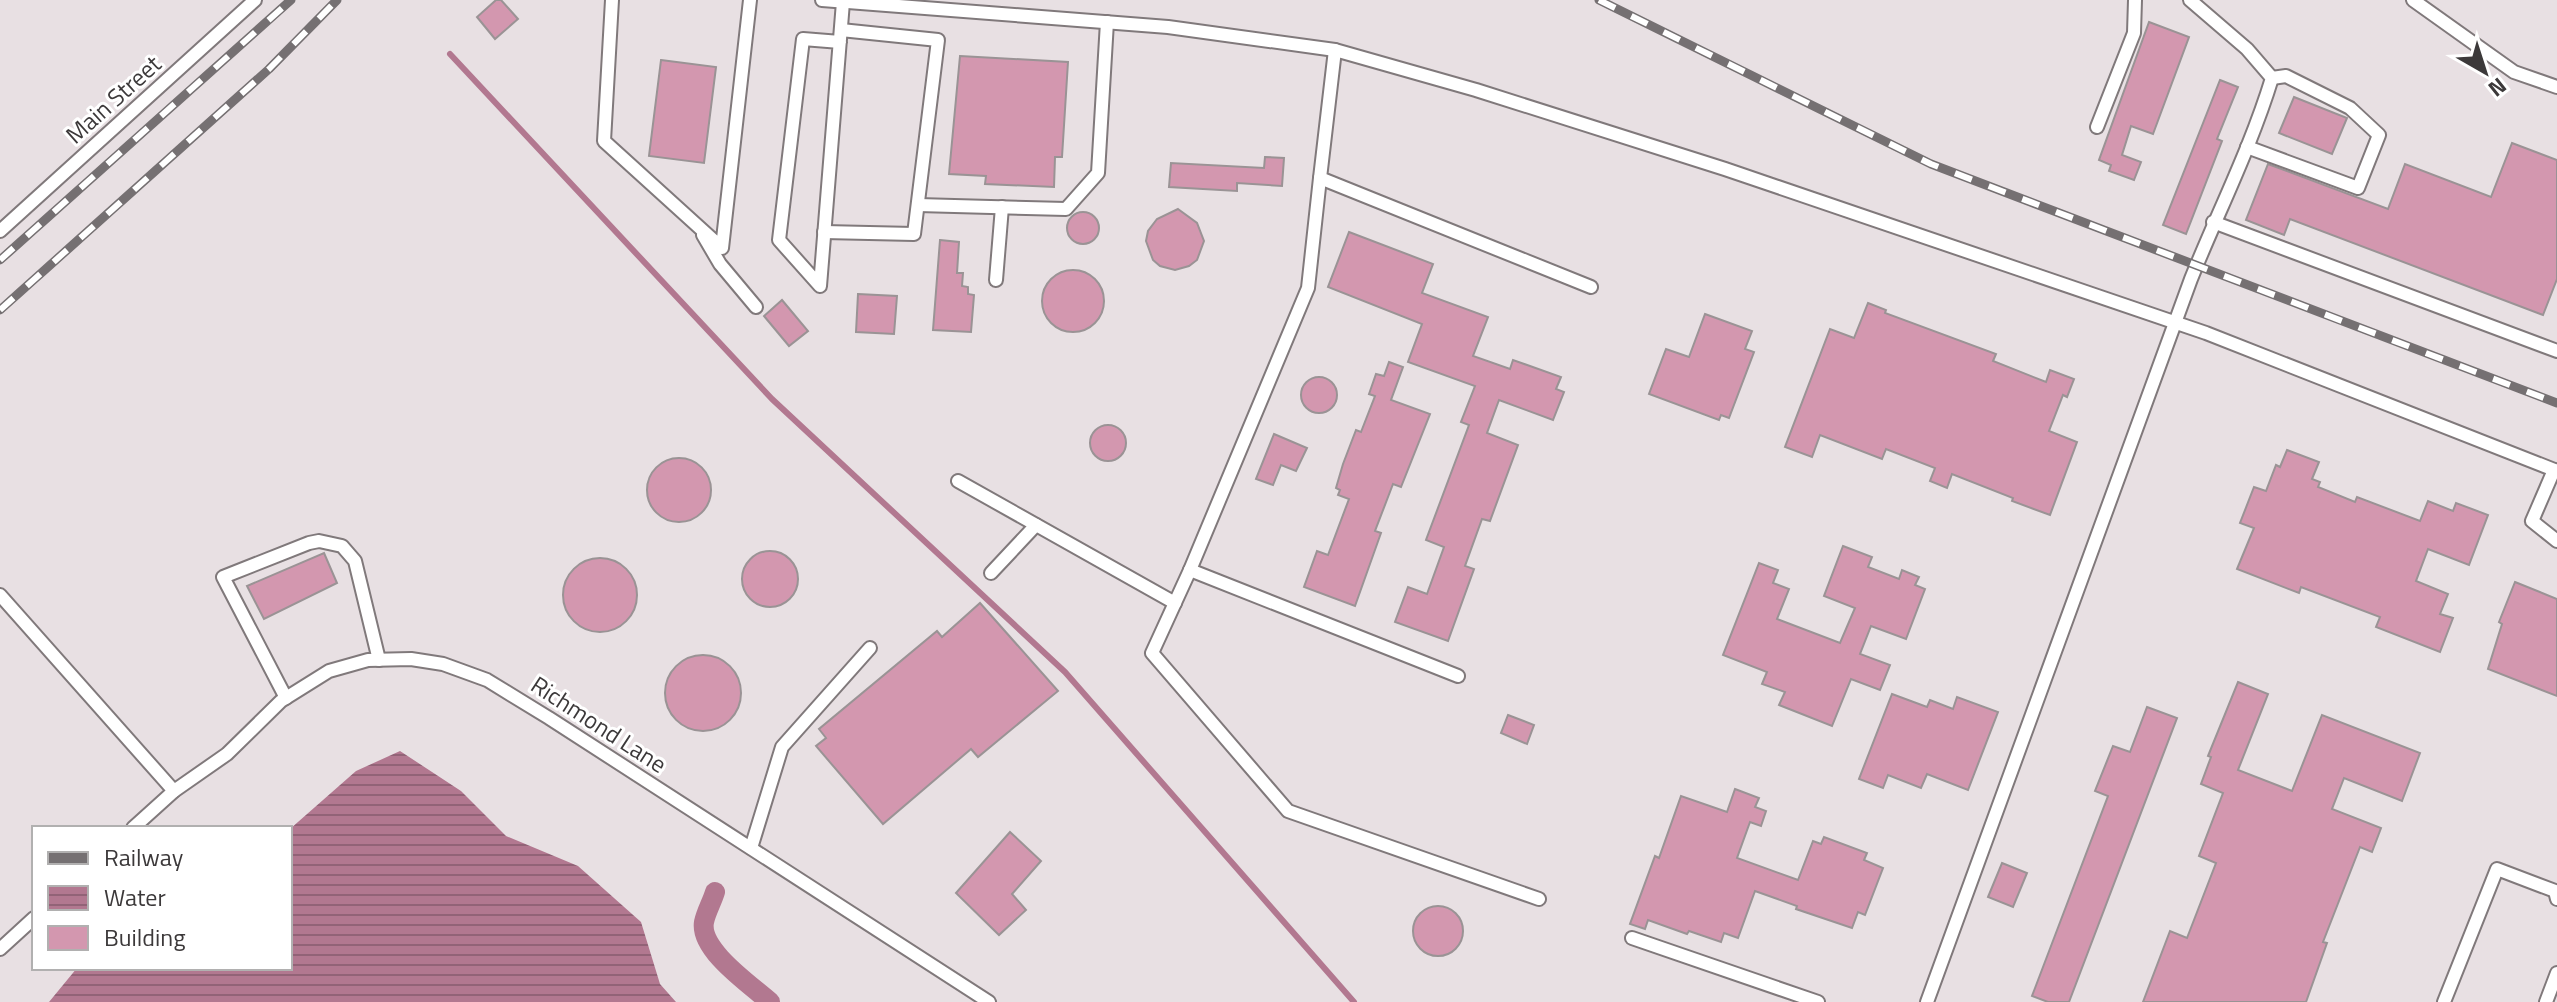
<svg xmlns="http://www.w3.org/2000/svg" width="2557" height="1002" viewBox="0 0 2557 1002" font-family="'Titillium Web',sans-serif">
<style>
.water{fill:url(#water-rules)}
.lines{fill:none;stroke-linecap:round;stroke-linejoin:round}
.stream{stroke:#b27890;stroke-width:6}
.canal{stroke:#b27890;stroke-width:20}
.building{fill:#d397af;stroke:#9a9395;stroke-width:2}
.service-casing{stroke:#80797b;stroke-width:16}
.service{stroke:#fff;stroke-width:12}
.rail-casing{stroke:#757072;stroke-width:9}
.rail{stroke:#fff;stroke-width:6;stroke-dasharray:18;stroke-linecap:butt}
.labels{text-anchor:middle;dominant-baseline:central;stroke-width:6;stroke-linejoin:round;paint-order:stroke}
.street-label{font-size:24px;fill:#3c393a;stroke:#fff}
</style>
<defs>
<pattern id="water-rules" width="6" height="5" patternUnits="userSpaceOnUse" patternTransform="scale(2)"><rect width="6" height="5" fill="#b27890"/><path d="M0 2.5h6" fill="none" stroke="#926377"/></pattern>
</defs>
<rect width="100%" height="100%" fill="#e8e0e3"/>
<path class="water" d="M400 751 461 791 506 836 578 866 641 922 660 984 676 1002H49L77 968H290V829L356 771Z"/>
<g class="lines">
<path class="stream" d="M450 54 772 399 1065 672 1354 1002"/>
<path class="canal" d="M715 892C712 902 706 912 704 922 699 950 751 985 770 1002"/>
</g>
<g class="building">
<path d="M496 0H501L518 19 495 39 477 17Z"/>
<path d="M2149 22 2189 37 2153 134 2131 126 2122 155 2141 162 2134 180 2109 171 2111 165 2099 160Z"/>
<path d="M960 56 1068 62 1062 157H1055L1054 187 985 184 986 176 949 174Z"/>
<path d="M661 60 716 67 704 163 649 156Z"/>
<path d="M2220 80 2238 87 2217 139 2222 141 2186 234 2163 225Z"/>
<path d="M2294 97 2347 118 2332 154 2279 133Z"/>
<path d="M2512 143 2557 160V279L2543 315 2290 219 2284 235 2246 220 2268 164 2388 209 2405 164 2491 197Z"/>
<path d="M1265 157 1284 158 1282 186 1237 183V191L1169 187 1171 163 1264 168Z"/>
<path d="M1178 209 1197 223 1204 241 1197 260 1189 266 1175 270 1160 266 1153 260 1146 241 1148 231 1157 219Z"/>
<circle cx="1083" cy="228" r="16"/>
<path d="M1349 232 1433 264 1422 293 1488 317 1473 356 1510 369 1513 360 1561 377 1556 389 1564 392 1553 420 1499 400 1487 433 1518 445 1490 521 1482 519 1465 566 1474 569 1448 641 1395 622 1408 587 1427 594 1444 547 1426 540 1469 425 1461 422 1475 386 1408 362 1422 324 1328 287Z"/>
<path d="M940 240 959 242 957 273H963L962 286 968 287V294L974 295 971 332 933 330Z"/>
<circle cx="1073" cy="301" r="31"/>
<path d="M858 294 897 296 894 334 856 332Z"/>
<path d="M782 300 808 331 789 346 764 316Z"/>
<path d="M1868 303 1886 310 1885 313 1996 354 1993 361 2046 382 2050 370 2074 379 2067 397 2063 395 2049 431 2077 442 2050 515 2012 501 2013 498 1952 474 1947 488 1930 481 1935 468 1886 449 1882 459 1820 435 1812 457 1785 447 1830 329 1854 338Z"/>
<path d="M1705 314 1752 331 1745 349 1754 352 1729 418 1721 415 1719 420 1649 394 1666 349 1689 357Z"/>
<path d="M1389 362 1403 367 1391 400 1430 414 1401 487 1393 484 1375 531 1381 533 1355 606 1304 587 1317 551 1328 555 1349 499 1338 495 1340 490 1336 488 1343 464 1356 430 1361 432 1375 396 1369 394 1376 374 1384 376Z"/>
<circle cx="1319" cy="395" r="18"/>
<circle cx="1108" cy="443" r="18"/>
<path d="M1274 434 1307 448 1296 471 1281 465 1273 485 1256 479Z"/>
<path d="M2287 450 2319 462 2312 479 2320 482 2318 487 2355 502 2357 497 2420 521 2428 501 2453 511 2456 503 2488 515 2469 565 2428 549 2416 581 2448 594 2440 614 2453 618 2440 652 2376 627 2380 617 2301 587 2299 593 2237 569 2254 528 2240 523 2254 487 2266 491 2276 465 2280 467Z"/>
<circle cx="679" cy="490" r="32"/>
<path d="M1843 546 1872 557 1868 567 1899 579 1902 570 1919 577 1915 585 1925 589 1906 639 1871 626 1860 654 1890 665 1880 690 1851 679 1832 726 1779 705 1785 692 1762 684 1767 672 1723 655 1759 563 1778 570 1773 583 1789 589 1777 619 1840 643 1855 608 1824 596Z"/>
<circle cx="770" cy="579" r="28"/>
<path d="M324 553 337 583 264 619 247 586Z"/>
<circle cx="600" cy="595" r="37"/>
<path d="M2515 582 2557 599V696L2488 669 2502 624 2499 622Z"/>
<path d="M980 603 1058 691 978 757 971 749 883 824 816 746 826 738 819 729 937 631 942 637Z"/>
<circle cx="703" cy="693" r="38"/>
<path d="M2238 682 2268 694 2238 770 2292 791 2322 715 2420 753 2402 801 2344 778 2332 809 2381 828 2372 852 2360 847 2323 942 2327 943 2306 1002H2143L2170 931 2187 938 2216 863 2199 856 2223 793 2201 784 2211 757 2208 756Z"/>
<path d="M1892 694 1927 707 1930 700 1953 709 1957 697 1998 712 1968 790 1927 774 1921 788 1888 775 1883 788 1859 779Z"/>
<path d="M2147 707 2177 718 2069 1002H2048L2032 996 2108 796 2095 791 2113 746 2130 752Z"/>
<path d="M1508 715 1534 725 1527 744 1501 733Z"/>
<path d="M1735 789 1759 798 1755 807 1766 811 1761 826 1750 822 1737 858 1798 880 1813 841 1821 844 1824 837 1867 853 1864 860 1883 868 1865 915 1858 912 1852 928 1796 909 1797 906 1755 891 1738 938 1724 933 1721 942 1689 931 1687 934 1648 920 1645 929 1630 924 1655 856 1659 858 1681 796 1727 812Z"/>
<path d="M1010 832 1041 861 1012 894 1026 910 999 935 956 893Z"/>
<path d="M2002 863 2027 873 2013 907 1988 897Z"/>
<circle cx="1438" cy="931" r="25"/>
</g>
<g class="lines">
<g class="service-casing">
<g id="service">
<path d="M612 0 604 141 722 248 750 0"/>
<path d="M822 0 1168 27 1335 50 1476 90 1725 169 2206 333 2557 471"/>
<path d="M2413 0 2514 72 2557 87"/>
<path d="M840 42 803 39 779 240 820 286 843 2"/>
<path d="M1335 50 1320 178 1591 287"/>
<path d="M2097 127 2134 33 2135 0"/>
<path d="M2247 147 2358 188 2379 135 2350 108 2286 76 2272 78"/>
<path d="M1320 178 1308 288 1190 570 1152 653 1288 811 1539 899"/>
<path d="M918 205 1066 209 1098 173 1107 22"/>
<path d="M2213 222 2557 351"/>
<path d="M0 231 255 0"/>
<path d="M824 232 914 234 938 40 841 30"/>
<path d="M703 235 720 264 756 307"/>
<path d="M996 280 1002 207"/>
<path d="M2554 470 2532 521 2557 541"/>
<path d="M958 481 1175 603"/>
<path d="M1190 570 1458 676"/>
<path d="M991 573 1036 525"/>
<path d="M0 595 174 791"/>
<path d="M286 698 223 577 309 543 319 541 342 546 355 561 379 660"/>
<path d="M133 828 174 791 227 754 281 701 329 671 368 660 411 659 443 664 487 680 549 718 989 1002"/>
<path d="M751 848 782 747 870 648"/>
<path d="M1632 938 1818 1002"/>
<path d="M0 949 34 918"/>
<path d="M1927 1002 2191 279C2218 212 2251 147 2272 78L2247 49 2190 0"/>
<path d="M2444 1002 2497 869 2555 891 2557 899"/>
<path d="M2546 1002 2557 973"/>
</g>
</g>
<use href="#service" class="service"/>
<g class="rail-casing">
<g id="rail">
<path d="M1599 0 1931 164 2557 403"/>
<path d="M0 260 291 0"/>
<path d="M0 310 269 69 337 0"/>
</g>
</g>
<use href="#rail" class="rail"/>
</g>
<g class="labels">
<g class="street-label">
<text transform="translate(113 99) rotate(-42)">Main Street</text>
<text transform="translate(599 724) rotate(33)">Richmond Lane</text>
</g>
</g>
<rect x="32" y="826" width="260" height="144" fill="#ffffff" stroke="#b1b0b0" stroke-width="2"/>
<rect x="48" y="852" width="40" height="12" fill="#757072" stroke="#b1b0b0" stroke-width="2"/>
<text x="104" y="866" font-size="24" fill="#3c393a">Railway</text>
<rect x="48" y="886" width="40" height="24" fill="url(#water-rules)" stroke="#b1b0b0" stroke-width="2"/>
<text x="104" y="906" font-size="24" fill="#3c393a">Water</text>
<rect x="48" y="926" width="40" height="24" fill="#d397af" stroke="#b1b0b0" stroke-width="2"/>
<text x="104" y="946" font-size="24" fill="#3c393a">Building</text>
<g transform="translate(2485 72) rotate(141)" stroke="#ffffff" stroke-width="6" paint-order="stroke">
<path d="M0-6L14 30L0 20L-14 30Z" fill="#3c393a"/>
<text y="-12" font-size="22" font-weight="bold" text-anchor="middle" fill="#3c393a">N</text>
</g>
</svg>
